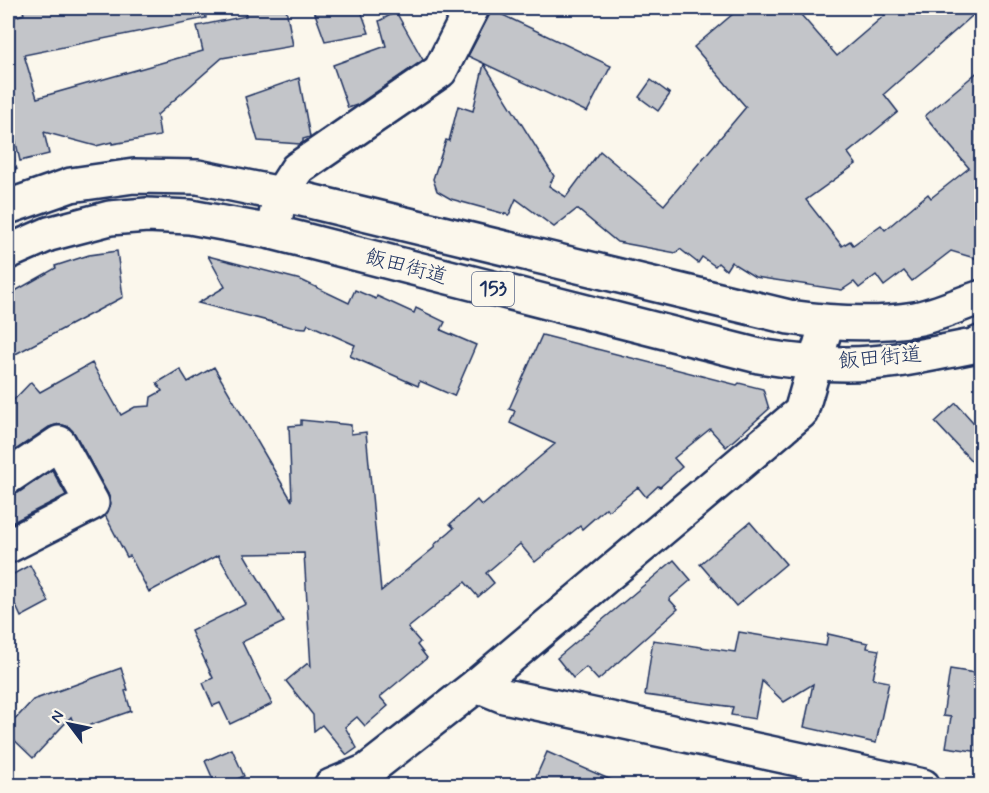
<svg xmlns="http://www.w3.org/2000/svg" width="989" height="793" viewBox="0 0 989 793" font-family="Mynerve,'Klee One',sans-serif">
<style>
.building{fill:#c3c5c9;stroke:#1b2f5e;stroke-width:1.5}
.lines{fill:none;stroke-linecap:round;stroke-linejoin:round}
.minor-casing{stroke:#1b2f5e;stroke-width:38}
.highway-casing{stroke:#1b2f5e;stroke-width:38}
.path{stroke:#1b2f5e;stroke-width:4;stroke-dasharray:4.5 4.5;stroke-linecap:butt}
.minor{stroke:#fbf7ec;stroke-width:33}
.highway{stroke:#fbf7ec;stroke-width:33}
.labels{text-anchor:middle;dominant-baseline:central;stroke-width:5;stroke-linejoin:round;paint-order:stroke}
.shield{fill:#fbf7ec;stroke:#5e6b89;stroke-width:1.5}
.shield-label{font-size:20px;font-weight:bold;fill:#1b2f5e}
.street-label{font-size:21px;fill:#1b2f5e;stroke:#fbf7ec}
</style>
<rect width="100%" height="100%" fill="#fbf7ec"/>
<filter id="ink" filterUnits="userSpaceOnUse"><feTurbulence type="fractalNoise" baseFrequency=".0167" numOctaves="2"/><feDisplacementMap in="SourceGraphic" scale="12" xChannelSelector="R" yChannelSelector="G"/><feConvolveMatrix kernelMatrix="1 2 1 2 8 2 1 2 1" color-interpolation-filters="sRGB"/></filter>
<g filter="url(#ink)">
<g class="building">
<path d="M22 8H205L206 18 24 55 37 98 203 51 197 26 246 16 245 8H286L293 46 222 58 157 115 160 136 112 144V142L96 146 44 132 49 154 20 161 8 106V19L24 14Z"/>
<path d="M313 8H360L369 33 325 41Z"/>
<path d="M740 8H795L837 56 893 8H981L884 94 898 112 848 153 856 164 806 200 842 246 850 241 853 245 881 225 885 230 928 194 931 198 969 168 925 116 981 69V260L951 251 912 281 904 271 884 286 876 275 859 288 854 282 842 290 755 277 731 262 726 270 718 263 715 266 702 257 698 263 680 249 676 253 617 242 577 209 554 227 516 199 509 215 451 199 437 191 433 179 446 140 449 141 458 106 473 111 484 64 554 176 549 186 566 197 600 151 664 205 746 107 694 47Z"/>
<path d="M490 9 611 66 587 112 468 56 489 16Z"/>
<path d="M396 12 423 60 357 105 348 108 333 65 386 46 379 21Z"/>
<path d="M299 78 310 137 303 139V142L300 144 258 141 245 97Z"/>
<path d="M651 80 670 94 658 111 639 97Z"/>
<path d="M117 251 123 297 8 358V295L56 268 55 266 89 255Z"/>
<path d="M208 256 301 280 349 303 355 290 376 299 377 296 414 313 416 308 445 322 441 330 476 345 454 396 420 381 418 386 350 356 355 345 308 324 306 328 291 327 198 303 225 287Z"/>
<path d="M542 335 737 385 739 383 763 389 769 409 726 447 710 429 674 458 682 467 660 487 658 486 646 497 638 487 608 511 606 508 582 529 580 526 535 562 520 544 486 573 494 583 478 597 465 582 408 628 420 642 417 645 427 658 380 697 388 706 365 726 357 717 345 727 357 748 347 755 322 725 314 731 313 715 286 681 308 663 311 668 304 553 244 554 284 622 242 642 272 704 230 724 220 703 213 706 203 683 213 678 191 631 246 604 218 555 149 592 130 556 127 557 105 515 111 504 108 494 75 434 69 427 59 424 49 427 8 455V406L31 382 40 392 92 363 121 415 135 407 150 406 151 397 162 391 157 383 180 369 188 382 214 367 292 501 289 426 301 425V420L351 425V434L366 432 381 591 435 547 434 545 454 528 450 524 477 500 482 506 555 444 510 423 515 411 509 409Z"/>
<path d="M956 403 981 431V471L935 422Z"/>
<path d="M52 470 66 495 11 523 8 518V495L18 493Z"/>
<path d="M750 522 786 564 736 606 700 564Z"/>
<path d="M674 560 691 580 669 599 678 609 598 680 586 667 573 678 557 658Z"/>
<path d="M30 565 49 602 21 617 16 606 8 611V577Z"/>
<path d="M739 632 826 646 828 634 868 643 867 648 879 650 873 679 889 682 876 743 804 727 813 684 784 702 762 681 755 719 731 715 733 707 645 695 653 640 735 652Z"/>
<path d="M121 668 128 690 125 691 131 711 76 730 71 717 33 758 8 734V727L33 700Z"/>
<path d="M950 669 981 674V740L980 752 946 747 951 717 943 716Z"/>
<path d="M232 749 244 776 222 786H216L205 761Z"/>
<path d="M547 752 625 786H532Z"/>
</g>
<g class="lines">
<g class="minor-casing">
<g id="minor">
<path d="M272 232 281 194 297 169 440 71 472 8"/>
<path d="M8 477 59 443 92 503 8 546"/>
<path d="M477 685 504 696 923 786"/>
<path d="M331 786 367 771 477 685 801 412 827 322"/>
</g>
</g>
<g class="highway-casing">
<g id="highway">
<path d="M8 207 71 185 134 176 198 177 281 194 789 317C831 323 873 326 915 319 937 315 960 304 982 297"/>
<path d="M8 252 49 234 110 218 147 215 190 217 272 232 759 356C796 362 834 366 871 363 905 361 940 352 973 346L982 342"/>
</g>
</g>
<path class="path" d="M8 140 16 171"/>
<use href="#minor" class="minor"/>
<use href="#highway" class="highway"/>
</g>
</g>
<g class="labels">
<rect class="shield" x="472" y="272" width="42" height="34" rx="4.5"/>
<g class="shield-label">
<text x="493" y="289">153</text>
</g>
<g class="street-label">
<text transform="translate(406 267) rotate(15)">飯田街道</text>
<text transform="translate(880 358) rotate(-5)">飯田街道</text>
</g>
</g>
<rect width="989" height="793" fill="none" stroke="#fbf7ec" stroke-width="30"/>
<rect x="15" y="15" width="959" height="763" fill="none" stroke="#1b2f5e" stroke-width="2" filter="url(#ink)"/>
<g transform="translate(69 724) rotate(302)" stroke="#fbf7ec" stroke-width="4.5" paint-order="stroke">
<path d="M0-4.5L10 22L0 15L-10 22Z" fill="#1b2f5e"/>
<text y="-9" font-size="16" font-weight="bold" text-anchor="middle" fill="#1b2f5e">N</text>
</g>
</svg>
